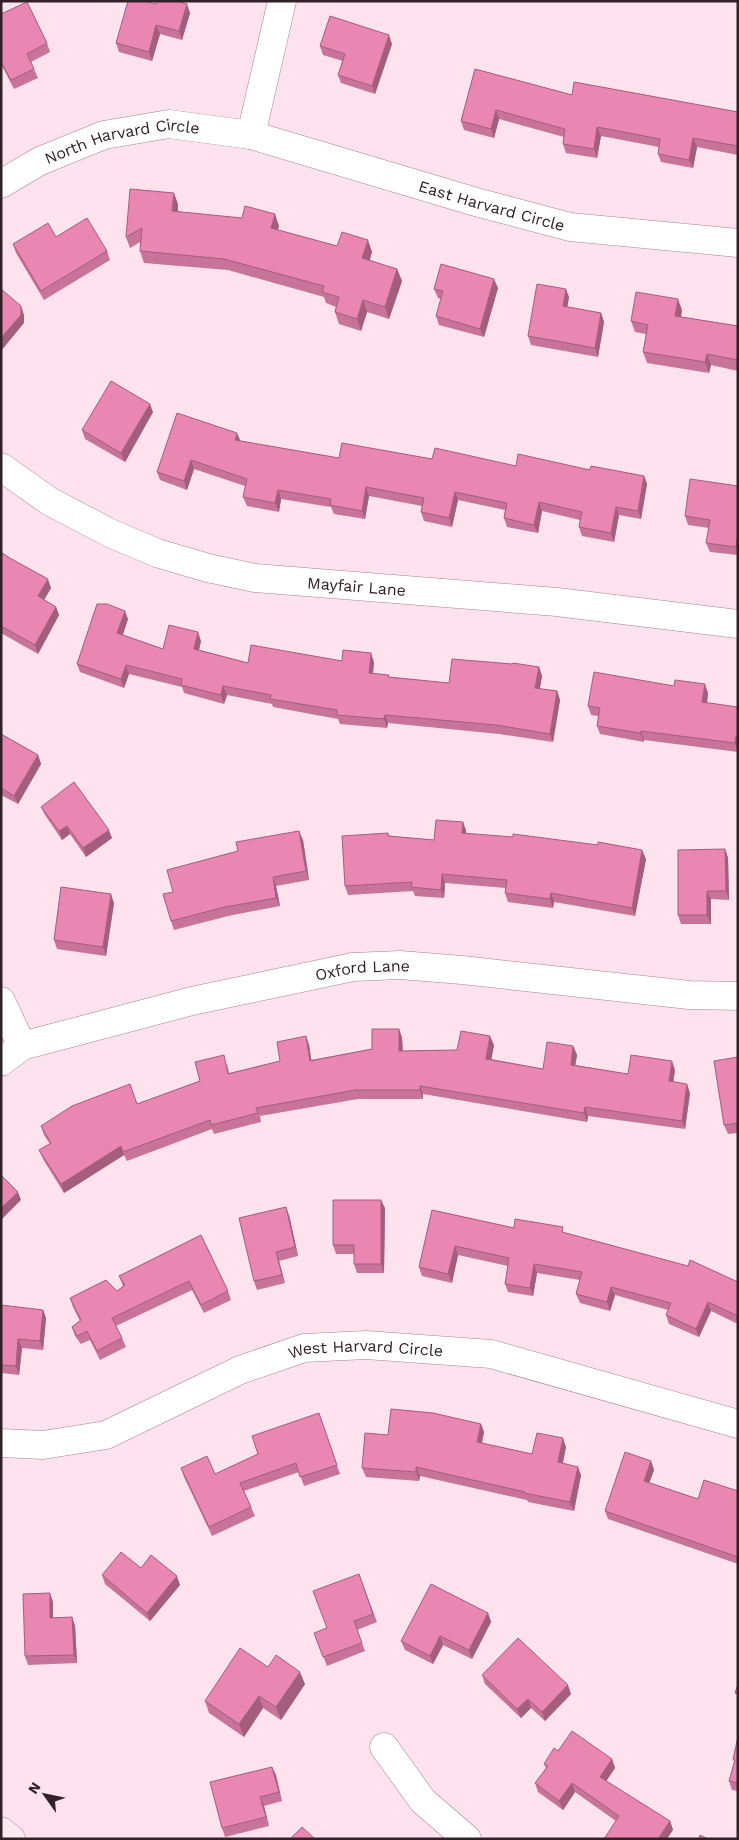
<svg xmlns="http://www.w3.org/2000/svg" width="739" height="1840" viewBox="0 0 739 1840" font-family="'Work Sans',sans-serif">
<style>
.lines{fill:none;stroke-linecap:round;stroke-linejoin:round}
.minor-casing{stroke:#aa8191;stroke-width:29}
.secondary-casing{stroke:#aa8191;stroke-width:29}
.minor{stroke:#fff;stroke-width:28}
.secondary{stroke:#fceaf1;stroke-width:28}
.wall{fill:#c87399}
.shaded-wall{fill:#a35e7d}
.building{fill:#e986b2;stroke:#a35e7d}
.labels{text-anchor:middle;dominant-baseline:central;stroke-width:4.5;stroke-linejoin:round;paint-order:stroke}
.street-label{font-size:16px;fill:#312127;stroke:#fee2ed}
</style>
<rect width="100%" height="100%" fill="#fee2ed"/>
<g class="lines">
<g class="minor-casing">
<g id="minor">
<path d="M251 135 282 1"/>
<path id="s1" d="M1 184 40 161 104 135 169 124 251 135 476 202 570 227 738 243"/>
<path id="s2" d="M1 467 49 501 110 533 157 553 208 568 255 578 557 602 738 624"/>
<path d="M1 1001 22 1046"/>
<path id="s3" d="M1 1062 22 1046 192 1001 353 967 400 965 462 970 689 995 738 996"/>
<path id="s4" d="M1 1443 43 1445 106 1435 240 1370 304 1348 366 1345 491 1354 738 1424"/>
<path d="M384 1747 423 1801 467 1839"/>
</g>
</g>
<g class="secondary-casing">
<path id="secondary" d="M1 1831 11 1839"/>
</g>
<use href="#minor" class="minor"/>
<use href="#secondary" class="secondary"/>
</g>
<g class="wall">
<path d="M128 1 190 13 182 40 160 34 152 61 119 52 116 43Z"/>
<path d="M1 14 47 43 50 52 31 62 38 78 14 89 1 64Z"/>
<path d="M392 44 375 94 341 83 338 75 343 61 323 55 320 46Z"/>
<path d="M475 69 572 95 738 112V155L697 147 693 168 661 162 658 154 659 147 601 136 597 158 566 153 563 144 564 137 499 119 494 138 464 130 461 121Z"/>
<path d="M178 204V212L279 226 278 230 337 246 372 252 369 261 397 269 402 281 389 319 367 312 361 331 339 324 335 312 336 307 326 303 324 297 228 270 144 263 140 251V242L130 248 126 237Z"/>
<path d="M56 237 107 251 110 260 44 300 16 253 13 244Z"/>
<path d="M498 288 484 337 439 325 436 316 441 299 438 298 434 289Z"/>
<path d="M569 297 567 307 601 313 604 322 598 357 531 345 528 336Z"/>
<path d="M682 310 681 317 738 326V371L711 365 709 373 647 363 643 352 646 334 635 332 631 321Z"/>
<path d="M153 412 125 462 85 439 82 430Z"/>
<path d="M240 441 339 458 432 459 516 466 590 470 644 476 647 484 641 519 619 515 614 542 582 536 579 527 580 520 542 511 538 533 507 527 504 518 505 510 458 500 452 527 424 521 421 512 422 506 369 496 365 519 334 514 331 507 281 499 279 512 247 506 243 497 245 486 194 469 187 490 160 480 157 472Z"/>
<path d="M738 486V555L710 552 706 543 709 528 688 525 685 516Z"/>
<path d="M1 552 51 588 44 600 56 607 59 615 38 654 1 633Z"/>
<path d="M128 619 123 635 163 649 201 641 199 650 248 663 374 662 373 674 389 677 449 683 539 667 542 676 540 689 557 691 560 700 553 742 499 734 388 723 387 728 340 724 338 719 273 707 272 704 227 695 224 704 184 693 182 687 129 674 124 688 80 672 77 664Z"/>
<path d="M708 693 707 703 738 707V752L644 740V742L600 734 597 726 598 716 591 715 588 706Z"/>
<path d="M1 734 38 755 41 764 18 804 1 795Z"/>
<path d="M41 807 112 838 86 857 70 834 62 840 45 815Z"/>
<path d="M466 830V834L646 859 635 916 554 902 553 908 508 902 505 893 506 888 445 883 444 898 415 896 413 891 348 895 345 886 388 833 389 836 434 840Z"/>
<path d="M303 840 309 880 276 886 280 906 228 916 174 930 171 921 173 892Z"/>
<path d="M725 849 728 858 729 900 711 899V924H681L678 915Z"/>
<path d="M114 903 106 956 57 949 54 940Z"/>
<path d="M399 1029 402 1038 403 1051 457 1050 494 1045 491 1059 543 1069 573 1046 577 1055 575 1065 628 1074 675 1070 673 1082 690 1093 685 1129 588 1116 587 1122 423 1094V1099H358L260 1116 261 1122 214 1134 212 1129 127 1161 124 1155 64 1193 43 1159 39 1150 50 1144 44 1135 41 1126 137 1104 200 1081 227 1064 229 1073 280 1061 306 1036 309 1045 311 1060 372 1049Z"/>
<path d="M738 1057V1133L728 1134 724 1125Z"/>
<path d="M385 1208 384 1273H357L354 1264V1254H336L333 1245Z"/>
<path d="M432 1210 514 1228 565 1233 738 1282V1324L711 1311 699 1337 669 1324 666 1315 668 1310 615 1295 610 1311 580 1303 576 1294 580 1280 537 1273 533 1296 508 1292 505 1284 508 1266 458 1255 452 1283 422 1276 419 1267Z"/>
<path d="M289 1215 298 1256 279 1261 285 1283 257 1290 254 1281Z"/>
<path d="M201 1235 228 1291 231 1300 204 1313 192 1290 116 1326 122 1338 126 1347 100 1360 90 1340 81 1344 75 1336 72 1327 80 1321 73 1307 70 1298 117 1291 123 1286 119 1276Z"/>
<path d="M1 1305 43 1310 46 1318 43 1350 22 1348 19 1375 1 1373Z"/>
<path d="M319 1413 340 1474 304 1486 299 1472 244 1491 255 1516 212 1536 184 1477 181 1468 215 1474 258 1454Z"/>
<path d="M484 1432 482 1443 532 1454 566 1447 563 1463 581 1475 574 1511 528 1502 527 1500 420 1476 419 1481 366 1477 362 1468 388 1435Z"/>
<path d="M651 1461 654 1470 649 1483 698 1499 738 1491V1564L608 1519 605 1511Z"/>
<path d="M141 1568 180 1585 150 1621 105 1584 102 1575Z"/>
<path d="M359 1574 377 1622 357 1630 365 1651 327 1666 314 1633 327 1628Z"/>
<path d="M53 1602V1618L72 1617 75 1626 77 1663 28 1665 25 1656Z"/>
<path d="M488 1613 491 1622 472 1659 443 1645 433 1664 405 1650 401 1641Z"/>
<path d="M268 1667 305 1684 281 1720 263 1708 244 1737 209 1713 205 1701Z"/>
<path d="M482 1675 571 1694 545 1721 531 1708 521 1718 485 1684Z"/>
<path d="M738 1737V1791L732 1790 729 1781 734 1762 733 1759Z"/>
<path d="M558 1751 612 1759 615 1768 606 1781 670 1821 673 1830 616 1821 575 1792 563 1810 538 1792 535 1783 546 1768 544 1764Z"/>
<path d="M272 1767 282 1801 264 1806 269 1826 225 1837 222 1828Z"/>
</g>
<g class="shaded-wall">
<path d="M187 4 190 13 182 40 179 31Z"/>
<path d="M156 25 160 34 152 61 149 52Z"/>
<path d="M389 35 392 44 375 94 372 86Z"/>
<path d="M496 110 499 119 494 138 491 129Z"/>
<path d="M597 127 601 136 597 158 594 149Z"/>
<path d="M693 138 697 147 693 168 689 160Z"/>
<path d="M174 193 178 204 177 222 172 211Z"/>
<path d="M275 214 279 226 275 239 271 228Z"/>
<path d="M368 240 372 252 367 270 362 258Z"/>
<path d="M397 269 402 281 389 319 385 307Z"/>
<path d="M494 279 498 288 484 337 480 329Z"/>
<path d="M566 289 569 297 566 315 563 306Z"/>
<path d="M678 299 682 310 679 327 675 316Z"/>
<path d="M363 300 367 312 361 331 357 319Z"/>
<path d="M21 306 24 315V323L1 351V338Z"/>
<path d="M601 313 604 322 598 357 595 348Z"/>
<path d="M707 354 711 365 709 373 705 362Z"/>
<path d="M150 404 153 412 125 462 121 453Z"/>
<path d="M237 433 241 442 235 440Z"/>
<path d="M191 460 194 469 187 490 184 481Z"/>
<path d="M644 476 647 484 641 519 638 511Z"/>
<path d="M366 487 369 496 365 519 362 511Z"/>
<path d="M278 490 281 499 279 512 275 503Z"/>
<path d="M455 492 458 500 452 527 449 518Z"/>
<path d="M539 502 542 511 538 533 534 525Z"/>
<path d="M616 507 619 515 614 542 611 533Z"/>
<path d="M737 538 738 540V553L736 547Z"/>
<path d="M48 579 51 588 41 605 38 596Z"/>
<path d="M56 607 59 615 38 654 35 645Z"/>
<path d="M125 611 128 619 120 642 117 633Z"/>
<path d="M198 632 201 641 197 658 194 649Z"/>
<path d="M371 653 374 662 372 682 369 673Z"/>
<path d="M126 665 129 674 124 688 121 679Z"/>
<path d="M539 667 542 676 538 697 535 688Z"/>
<path d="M705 684 708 693 706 711 702 702Z"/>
<path d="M223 686 227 695 224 704 221 695Z"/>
<path d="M557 691 560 700 553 742 550 734Z"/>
<path d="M385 715 388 723 387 728 384 719Z"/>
<path d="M641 731 644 740V742L640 733Z"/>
<path d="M736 736 738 741V751L735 743Z"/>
<path d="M38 755 41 764 18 804 14 796Z"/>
<path d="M463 822 466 830 465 842 462 833Z"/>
<path d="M67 826 70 834 62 840 59 831Z"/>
<path d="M109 830 112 838 86 857 83 848Z"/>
<path d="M299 831 303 840 309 880 306 871Z"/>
<path d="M725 849 728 858 729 900 726 891Z"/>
<path d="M642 850 646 859 635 916 632 908Z"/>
<path d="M442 874 445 883 444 898 441 890Z"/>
<path d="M273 877 276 886 280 906 276 898Z"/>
<path d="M707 891 711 899V924L707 915Z"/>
<path d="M551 893 554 902 553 908 550 899Z"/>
<path d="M111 894 114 903 106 956 103 947Z"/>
<path d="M399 1029 402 1038 403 1060 399 1051Z"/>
<path d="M306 1036 309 1045 313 1070 310 1061Z"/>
<path d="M490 1036 494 1045 490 1067 486 1059Z"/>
<path d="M573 1046 577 1055 574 1073 571 1065Z"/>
<path d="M672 1061 675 1070 672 1090 669 1081Z"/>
<path d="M687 1084 690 1093 685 1129 682 1121Z"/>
<path d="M420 1086 423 1094V1099L420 1090Z"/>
<path d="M585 1107 588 1116 587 1122 584 1113Z"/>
<path d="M121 1146 124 1155 64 1193 61 1184Z"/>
<path d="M18 1192 21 1200 1 1220V1208Z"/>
<path d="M381 1200 385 1208 384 1273 381 1264Z"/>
<path d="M286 1207 289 1215 298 1256 295 1247Z"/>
<path d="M455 1246 458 1255 452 1283 448 1274Z"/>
<path d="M276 1252 279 1261 285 1283 282 1275Z"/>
<path d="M534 1264 537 1273 533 1296 530 1288Z"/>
<path d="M611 1287 615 1295 610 1311 607 1302Z"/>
<path d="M708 1302 711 1311 699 1337 696 1329Z"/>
<path d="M43 1310 46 1318 43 1350 40 1341Z"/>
<path d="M18 1339 22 1348 19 1375 16 1366Z"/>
<path d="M481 1424 484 1432 480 1451 477 1442Z"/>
<path d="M563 1438 566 1447 561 1471 558 1462Z"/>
<path d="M651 1461 654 1470 647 1489 644 1481Z"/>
<path d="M416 1467 420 1476 419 1481 416 1472Z"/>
<path d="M578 1467 581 1475 574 1511 570 1502Z"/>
<path d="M177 1576 180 1585 150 1621 147 1613Z"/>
<path d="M50 1593 53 1602V1627L50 1618Z"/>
<path d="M488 1613 491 1622 472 1659 469 1650Z"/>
<path d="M72 1617 75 1626 77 1663 74 1655Z"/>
<path d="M440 1636 443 1645 433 1664 430 1656Z"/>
<path d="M300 1672 305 1684 281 1720 276 1707Z"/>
<path d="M568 1685 571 1694 545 1721 542 1712Z"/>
<path d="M259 1696 263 1708 244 1737 239 1724Z"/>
<path d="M528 1699 531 1708 521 1718 517 1709Z"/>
<path d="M612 1759 615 1768 603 1786 600 1777Z"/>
<path d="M272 1767 276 1775 282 1801 279 1792Z"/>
<path d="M572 1783 575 1792 563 1810 559 1801Z"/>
<path d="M260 1797 264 1806 269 1826 266 1817Z"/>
<path d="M670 1821 673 1830 667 1839H658Z"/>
</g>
<g class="building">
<path d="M128 1H145L156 4V1H177L187 4 179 31 156 25 149 52 116 43Z"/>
<path d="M27 2 47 43 27 54 34 69 11 80 1 62V14Z"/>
<path d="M330 16 389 35 372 86 338 75 345 54 320 46Z"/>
<path d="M475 69 572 95 574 82 738 112V146L693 138 689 160 658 154 660 139 597 127 594 149 563 144 565 129 496 110 491 129 461 121Z"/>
<path d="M130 189 174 193 172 211 242 218 245 206 275 214 271 228 337 246 342 232 368 240 362 258 397 269 385 307 363 300 357 319 335 312 339 297 322 292 324 286 224 259 140 251 142 228 126 237Z"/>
<path d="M87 218 107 251 41 291 13 244 48 223 56 237Z"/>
<path d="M441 264 494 279 480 329 436 316 443 291 434 289Z"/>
<path d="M537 284 566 289 563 306 601 313 595 348 528 336Z"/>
<path d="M1 289 21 306V315L1 338Z"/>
<path d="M636 292 678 299 675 316 738 326V360L707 354 705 362 643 352 648 325 631 321Z"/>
<path d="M111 381 150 404 121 453 82 430Z"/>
<path d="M177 413 237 433 235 440 339 458 342 443 432 459 435 448 516 466 518 454 590 470 591 466 644 476 638 511 616 507 611 533 579 527 582 512 539 502 534 525 504 518 507 503 455 492 449 518 421 512 424 498 366 487 362 511 330 505 331 499 278 490 275 503 243 497 247 479 191 460 184 481 157 472Z"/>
<path d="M690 479 738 486V538H737L736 547 706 543 710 520 685 516Z"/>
<path d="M1 552 8 557 48 579 38 596 56 607 35 645 1 626Z"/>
<path d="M97 604H107L125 611 117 633 163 649 169 625 198 632 194 649 248 663 251 645 342 661 343 650 371 653 369 673 389 675 388 677 449 683 452 659 512 664 513 663 539 667 535 688 557 691 550 734 496 725 385 715 384 719 337 715V710L270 699 271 695 223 686 221 695 181 685 182 679 126 665 121 679 77 664Z"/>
<path d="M594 672 674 686 675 680 705 684 702 702 738 707V737L736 736 735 743 641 731 640 733 597 726 600 708 588 706Z"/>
<path d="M1 734 38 755 14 796 1 788Z"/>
<path d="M74 782 109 830 83 848 67 826 59 831 41 807Z"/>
<path d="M436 820 463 822 462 833 513 837V834L598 845V842L642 850 632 908 551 893 550 899 505 893 507 880 442 874 441 890 411 887 412 882 345 886 342 836 388 833V836L434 840Z"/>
<path d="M299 831 306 871 273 877 276 898 225 907 171 921 163 894 173 892 167 870 238 851 236 842Z"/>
<path d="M725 849 726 891H707V915H678V850Z"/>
<path d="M61 887 111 894 103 947 54 940Z"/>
<path d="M372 1029H399V1051L457 1050 461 1031 490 1036 486 1059 543 1069 547 1042 573 1046 571 1065 628 1074 631 1055 672 1061 669 1081 687 1084 682 1121 585 1107 584 1113 420 1086V1090H355L256 1108 258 1113 211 1125 210 1120 123 1152 121 1146 61 1184 39 1150 51 1143 41 1126 72 1106 130 1084 137 1104 200 1081 195 1062 224 1055 228 1074 280 1061 277 1042 306 1036 310 1061 372 1049Z"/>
<path d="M738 1057V1123L724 1125 714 1061Z"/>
<path d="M1 1175 18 1192 1 1208Z"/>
<path d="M333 1200H381V1264H354V1245H333Z"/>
<path d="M286 1207 295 1247 276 1252 282 1275 254 1281 239 1218Z"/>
<path d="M432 1210 514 1228 515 1219 563 1227 562 1232 688 1266 690 1260 738 1282V1316L708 1302 696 1329 666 1315 671 1303 611 1287 607 1302 576 1294 582 1272 534 1264 530 1288 505 1284 509 1258 455 1246 448 1274 419 1267Z"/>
<path d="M201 1235 228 1291 201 1305 189 1281 112 1318 122 1338 97 1351 87 1331 77 1336 72 1327 81 1320 70 1298 106 1280 117 1291 125 1285 119 1276Z"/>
<path d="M1 1305 43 1310 40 1341 18 1339 16 1366 1 1365Z"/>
<path d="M391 1409 433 1413 481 1424 477 1442 532 1454 537 1433 563 1438 558 1462 578 1467 570 1502 524 1493 525 1492 416 1467V1472L362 1468 365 1433 388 1435Z"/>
<path d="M319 1413 337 1465 300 1477 296 1463 240 1483 251 1507 209 1527 181 1468 207 1456 215 1474 258 1454 252 1436Z"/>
<path d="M625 1452 651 1461 644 1481 698 1499 704 1480 738 1491V1557L605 1511Z"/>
<path d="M121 1552 141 1568 151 1555 177 1576 147 1613 102 1575Z"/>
<path d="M359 1574 373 1614 354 1621 362 1643 323 1657 314 1633 327 1628 313 1591Z"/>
<path d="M431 1584 488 1613 469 1650 440 1636 430 1656 401 1641Z"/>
<path d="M50 1593V1618L72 1617 74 1655 25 1656 23 1594Z"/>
<path d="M518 1638 568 1685 542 1712 528 1699 517 1709 482 1675Z"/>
<path d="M240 1648 268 1667 276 1655 300 1672 276 1707 259 1696 239 1724 205 1701Z"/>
<path d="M738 1684V1694L735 1693Z"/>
<path d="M572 1731 612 1759 600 1777 670 1821 658 1839H604L619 1816 572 1783 559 1801 535 1783 548 1766 544 1764 554 1748 558 1751Z"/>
<path d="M738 1737V1783L729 1781 735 1760 733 1759Z"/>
<path d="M272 1767 279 1792 260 1797 266 1817 222 1828 210 1782Z"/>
<path d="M302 1827 315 1839H290Z"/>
<path d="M700 1835 708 1839H699Z"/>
</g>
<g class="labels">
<g class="street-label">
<text stroke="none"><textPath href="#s1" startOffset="131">North Harvard Circle</textPath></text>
<text stroke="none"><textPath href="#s1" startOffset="514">East Harvard Circle</textPath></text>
<text stroke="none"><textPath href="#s2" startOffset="382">Mayfair Lane</textPath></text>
<text stroke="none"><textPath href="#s3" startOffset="376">Oxford Lane</textPath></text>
<text stroke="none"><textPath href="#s4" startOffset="384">West Harvard Circle</textPath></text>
</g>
</g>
<rect width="739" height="1840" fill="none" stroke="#312127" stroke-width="5"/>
<g transform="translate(45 1795) rotate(303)" stroke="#fee2ed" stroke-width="4" paint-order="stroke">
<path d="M0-4L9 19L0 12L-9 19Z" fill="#312127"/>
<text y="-8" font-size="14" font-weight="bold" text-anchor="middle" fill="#312127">N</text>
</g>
</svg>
